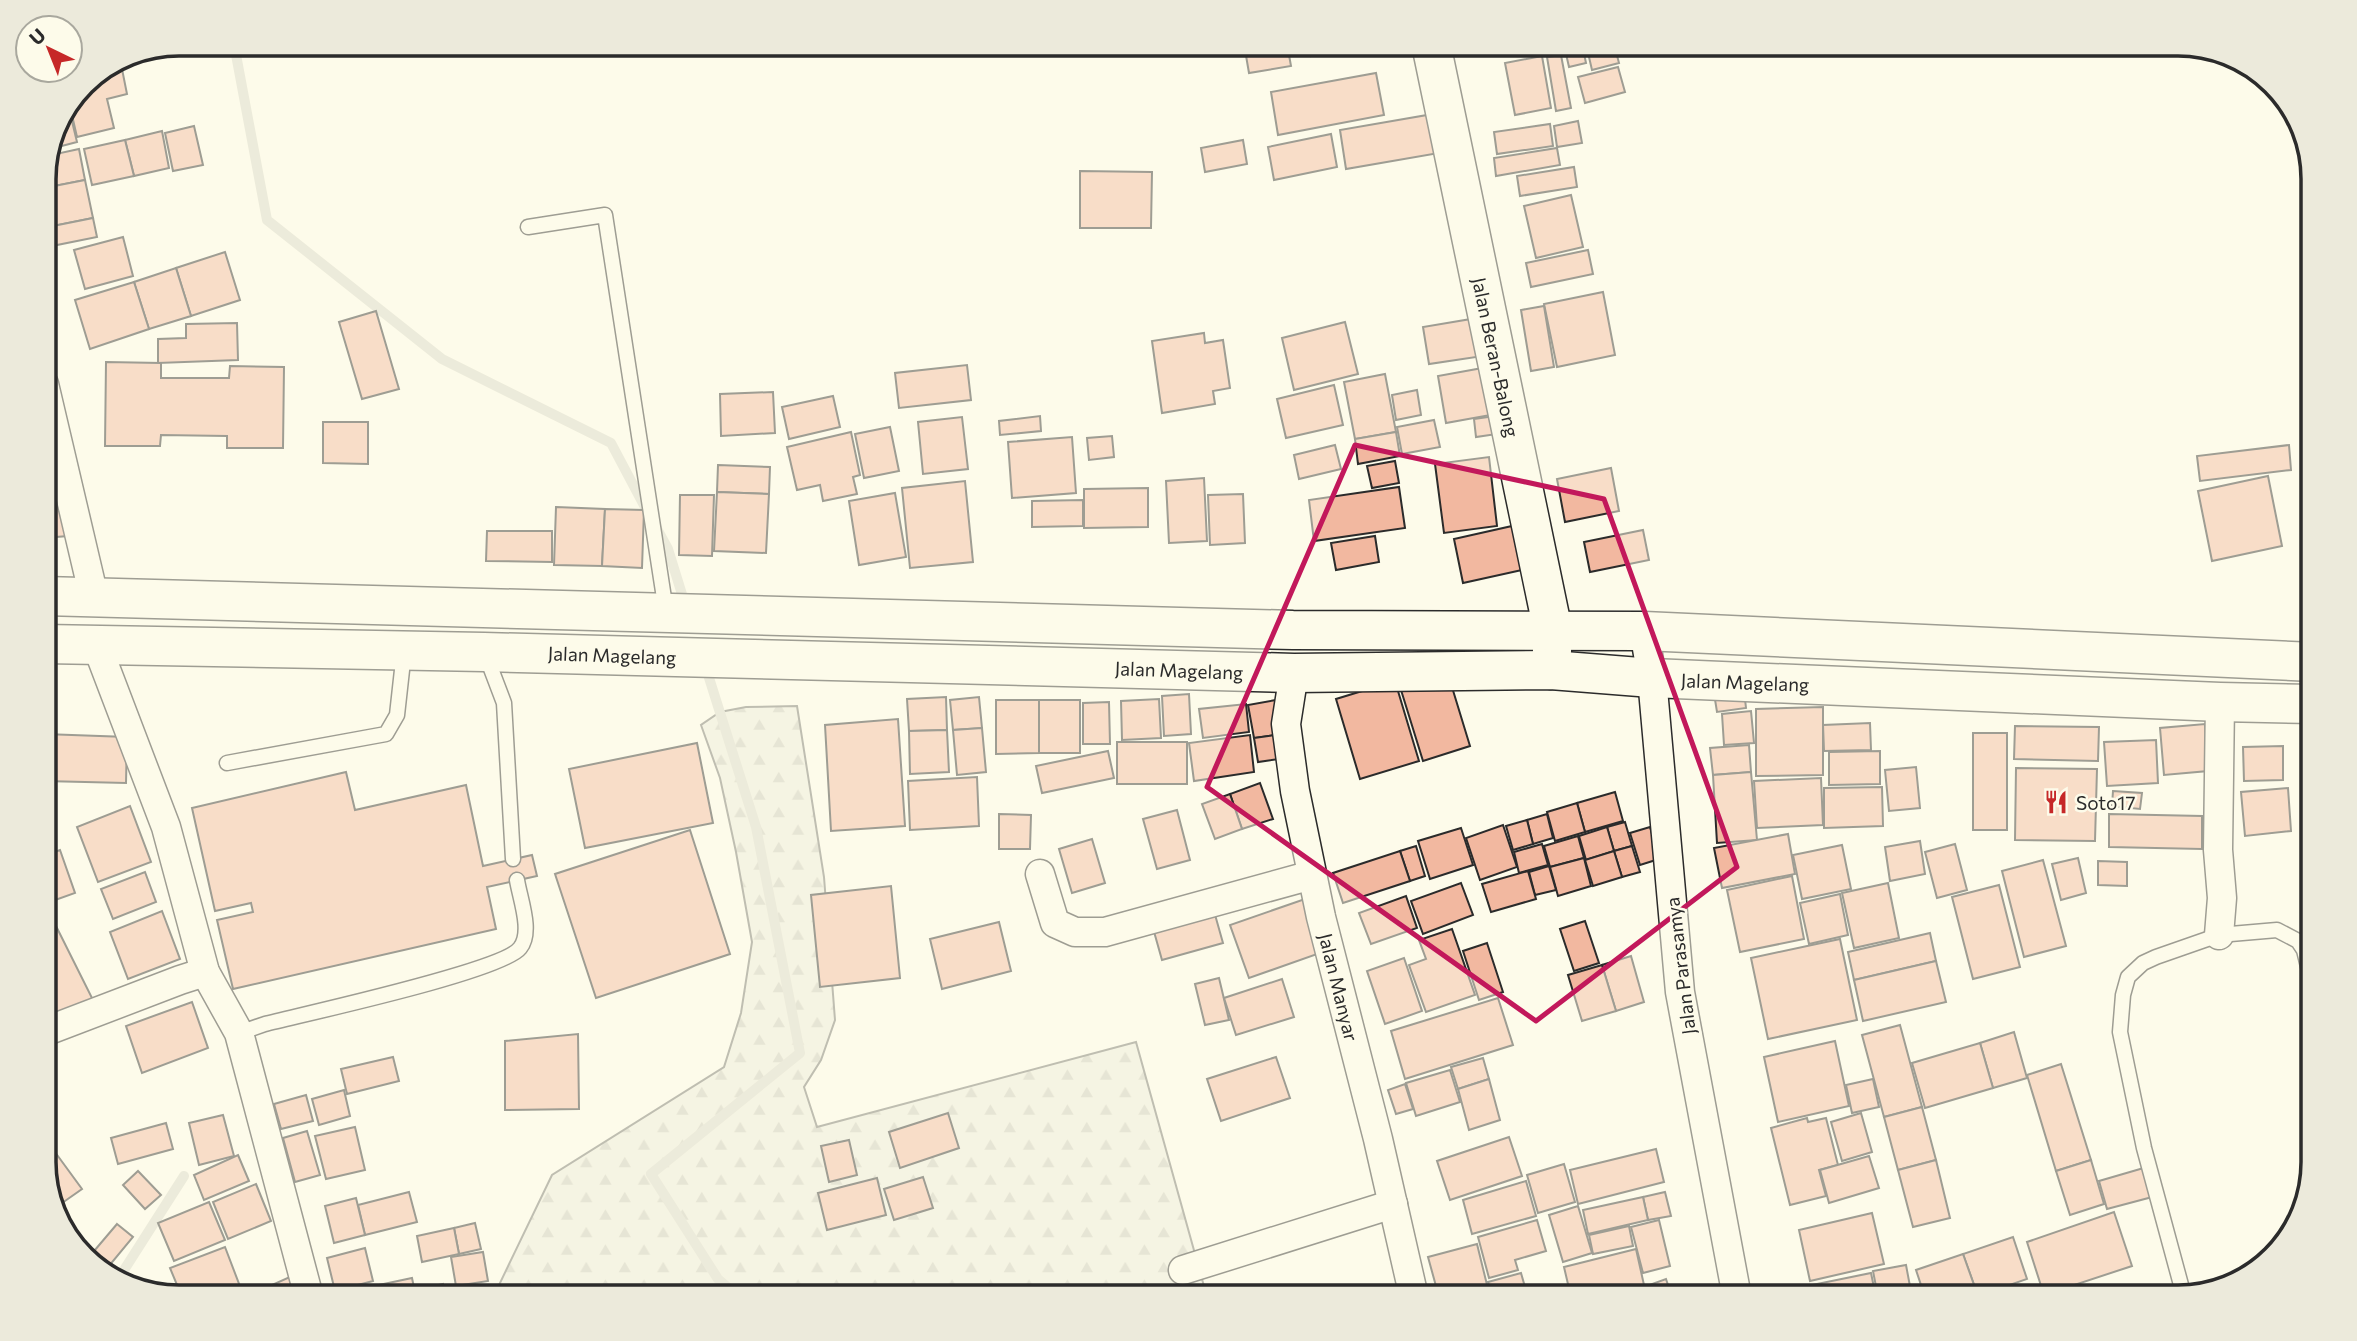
<svg xmlns="http://www.w3.org/2000/svg" width="2357" height="1341" viewBox="0 0 2357 1341" font-family="Commissioner,sans-serif">
<style>
.forest{fill:url(#forest-firs);stroke:#74746e;stroke-width:2}
.lines{fill:none;stroke-linecap:round;stroke-linejoin:round}
.stream{stroke:#d8d7c9;stroke-width:10}
.building{fill:#f2b8a0;stroke:#2b2b2b;stroke-width:2}
.lane-casing{stroke:#2b2b2b;stroke-width:17}
.street-casing{stroke:#2b2b2b;stroke-width:31}
.secondary-casing{stroke:#2b2b2b;stroke-width:41}
.highway-casing{stroke:#2b2b2b;stroke-width:41}
.lane{stroke:#fdfbea;stroke-width:14}
.street{stroke:#fdfbea;stroke-width:28}
.secondary{stroke:#fdfbea;stroke-width:38}
.highway{stroke:#fdfbea;stroke-width:38}
.marked{fill:none;stroke:#c2185b;stroke-width:5;stroke-linejoin:round}
.labels{text-anchor:middle;dominant-baseline:central;stroke-width:5;stroke-linejoin:round;paint-order:stroke}
.street-label{font-size:19px;fill:#2b2b2b;stroke:#fdfbea}
.poi-label{font-size:19px;fill:#2b2b2b;stroke:#fdfbea;text-anchor:start}
.rim{fill:none;stroke:#2b2b2b;stroke-width:3.5}
</style>
<defs>
<pattern id="forest-firs" width="22" height="20" patternUnits="userSpaceOnUse" patternTransform="scale(1.75)"><rect width="22" height="20" fill="#ecebdb"/><path d="M5 1l3.5 6h-7zM16 11l3.5 6h-7z" fill="#cbcabc"/></pattern>
</defs>
<rect width="100%" height="100%" fill="#fdfbea"/>
<path class="forest" d="M797 706 824 877 835 1020 821 1060 804 1087 817 1127 1136 1042 1207 1297H503L499 1285 552 1175 724 1067 741 1013 752 942 736 852 720 778 701 725 720 712 746 707Z"/>
<g class="lines">
<g class="stream">
<path d="M234 44 267 220 442 359 611 443 647 511"/>
<path d="M656 527 668 549 685 604"/>
<path d="M705 665 756 827 800 1053 651 1174 718 1279 739 1297"/>
<path d="M117 1281 184 1176"/>
</g>
</g>
<g class="building">
<path d="M1244 44H1287L1291 66 1249 73Z"/>
<path d="M1309 44H1331L1333 52 1311 56Z"/>
<path d="M1496 44H1550L1499 55Z"/>
<path d="M1582 44 1586 63 1569 67 1564 45Z"/>
<path d="M1586 44H1614L1619 63 1592 70Z"/>
<path d="M1619 44H1647L1621 51Z"/>
<path d="M1561 55 1571 108 1556 111 1547 57Z"/>
<path d="M1542 56 1551 108 1515 115 1505 63Z"/>
<path d="M1618 67 1625 92 1585 103 1578 77Z"/>
<path d="M122 69 127 94 107 99 114 128 77 137 71 111 84 83 100 72V74Z"/>
<path d="M1376 73 1384 115 1278 135 1271 92Z"/>
<path d="M70 113 77 142 54 148Z"/>
<path d="M1433 114 1439 153 1346 169 1340 130Z"/>
<path d="M1578 121 1582 143 1557 147 1554 126Z"/>
<path d="M1550 124 1553 146 1497 154 1494 132Z"/>
<path d="M194 126 203 165 173 171 165 133Z"/>
<path d="M162 131 169 168 134 176 125 140Z"/>
<path d="M1331 134 1337 167 1274 180 1268 147Z"/>
<path d="M125 140 134 176 92 185 84 149Z"/>
<path d="M1243 140 1247 164 1205 172 1201 148Z"/>
<path d="M1557 148 1560 165 1496 176 1494 158Z"/>
<path d="M79 149 85 180 44 188V170L51 155Z"/>
<path d="M1574 167 1577 187 1520 196 1517 176Z"/>
<path d="M1080 171 1152 172 1151 228H1080Z"/>
<path d="M85 180 93 218 48 227 44 208V188Z"/>
<path d="M1571 195 1583 247 1536 258 1524 206Z"/>
<path d="M93 218 97 237 52 246 48 227Z"/>
<path d="M123 237 133 276 85 289 74 250Z"/>
<path d="M1588 250 1593 274 1531 287 1526 263Z"/>
<path d="M225 252 240 300 191 316 176 268Z"/>
<path d="M176 268 191 316 149 329 134 282Z"/>
<path d="M134 282 149 329 90 349 75 300Z"/>
<path d="M1603 292 1615 355 1557 367 1544 304Z"/>
<path d="M1544 306 1554 367 1531 371 1521 310Z"/>
<path d="M376 311 399 389 362 399 339 322Z"/>
<path d="M1477 318 1483 356 1429 364 1423 327Z"/>
<path d="M1345 322 1358 374 1294 390 1282 338Z"/>
<path d="M237 323 238 360 158 363V339L186 338V324Z"/>
<path d="M1204 333 1205 343 1223 340 1230 388 1213 391 1215 404 1162 413 1152 341Z"/>
<path d="M106 362 161 363V378H229L230 366 284 367 283 448H227V436L161 435 160 446H105Z"/>
<path d="M967 365 971 400 899 408 895 373Z"/>
<path d="M1488 367 1496 414 1446 423 1438 376Z"/>
<path d="M1385 374 1396 432 1355 439 1344 382Z"/>
<path d="M1334 385 1343 425 1286 438 1277 399Z"/>
<path d="M1417 390 1421 415 1396 420 1392 395Z"/>
<path d="M773 392 775 433 721 436 720 394Z"/>
<path d="M833 396 840 427 789 439 782 407Z"/>
<path d="M1040 416 1041 431 1000 435 999 421Z"/>
<path d="M1495 416 1497 434 1476 437 1474 419Z"/>
<path d="M962 417 968 469 923 474 918 422Z"/>
<path d="M1434 420 1440 447 1402 454 1397 427Z"/>
<path d="M323 422H368V464L323 463Z"/>
<path d="M890 427 899 471 864 478 855 434Z"/>
<path d="M851 432 860 475 853 477 857 494 823 501 820 485 797 490 787 447Z"/>
<path d="M1396 432 1400 456 1358 464 1355 439Z"/>
<path d="M1112 436 1114 457 1089 460 1087 438Z"/>
<path d="M1072 437 1076 493 1012 498 1008 442Z"/>
<path d="M1335 445 1341 469 1299 479 1294 455Z"/>
<path d="M2289 445 2291 470 2200 481 2197 456Z"/>
<path d="M1489 457 1497 526 1444 533 1435 464Z"/>
<path d="M1395 461 1399 483 1372 488 1367 466Z"/>
<path d="M718 465 770 467 769 494 717 492Z"/>
<path d="M1611 468 1619 511 1565 522 1557 479Z"/>
<path d="M64 474 68 536 44 538V476Z"/>
<path d="M2268 476 2282 546 2212 561 2198 491Z"/>
<path d="M1204 478 1207 541 1169 543 1166 481Z"/>
<path d="M965 481 973 562 910 568 902 488Z"/>
<path d="M1399 487 1405 528 1314 541 1309 500Z"/>
<path d="M1148 488V527L1084 528V489Z"/>
<path d="M717 492 769 494 766 553 714 551Z"/>
<path d="M895 493 906 557 859 565 849 501Z"/>
<path d="M1243 494 1245 543 1210 545 1208 495Z"/>
<path d="M680 495H714L712 556 679 555Z"/>
<path d="M1083 500V526L1032 527V501Z"/>
<path d="M556 507 605 509 602 566 554 565Z"/>
<path d="M605 509 644 510 642 568 602 566Z"/>
<path d="M1512 526 1522 570 1463 583 1454 539Z"/>
<path d="M1643 530 1649 560 1590 572 1584 542Z"/>
<path d="M487 531H552V562L486 561Z"/>
<path d="M1375 536 1379 562 1336 570 1331 543Z"/>
<path d="M1448 674 1470 746 1423 761 1401 690Z"/>
<path d="M1395 681 1419 761 1360 779 1336 699Z"/>
<path d="M1743 682 1746 708 1717 712 1713 687Z"/>
<path d="M1189 694 1191 734 1164 736 1162 696Z"/>
<path d="M946 697 947 730 909 731 907 699Z"/>
<path d="M979 697 982 728 953 730 950 700Z"/>
<path d="M1159 699 1161 738 1122 740 1121 701Z"/>
<path d="M996 700H1039V753L996 754Z"/>
<rect x="1039" y="700" width="41" height="53"/>
<path d="M1276 700 1282 734 1254 738 1248 705Z"/>
<path d="M1109 702 1110 744H1083V703Z"/>
<path d="M1246 704 1249 732 1203 738 1199 709Z"/>
<path d="M1823 707V775L1756 776V709Z"/>
<path d="M1751 711 1754 743 1724 745 1722 714Z"/>
<path d="M898 719 905 826 831 831 825 725Z"/>
<path d="M1870 723 1871 750 1824 751 1823 725Z"/>
<path d="M2205 724 2208 771 2164 775 2160 728Z"/>
<path d="M2015 726 2099 727 2098 761 2014 759Z"/>
<path d="M982 728 986 772 957 775 953 730Z"/>
<path d="M947 730 949 772 910 774 909 731Z"/>
<rect x="1973" y="733" width="34" height="97"/>
<path d="M44 734 127 737 126 783 44 781Z"/>
<path d="M1282 734 1286 758 1258 762 1254 738Z"/>
<path d="M1250 735 1254 772 1194 781 1189 743Z"/>
<path d="M2156 740 2158 783 2107 786 2104 742Z"/>
<rect x="1117" y="742" width="70" height="42"/>
<path d="M697 743 713 823 585 848 569 769Z"/>
<path d="M1749 745 1751 772 1713 775 1710 748Z"/>
<path d="M2283 746V780L2244 781 2243 747Z"/>
<path d="M1108 751 1114 778 1042 793 1036 766Z"/>
<path d="M1880 751V784L1829 785V752Z"/>
<path d="M1916 767 1920 808 1889 811 1885 770Z"/>
<path d="M2016 768 2097 769 2095 841 2015 840Z"/>
<path d="M346 772 355 810 466 785 483 866 532 855 537 876 487 887 496 929 233 989 217 920 253 912 251 903 215 911 192 808Z"/>
<path d="M1751 772 1757 840 1717 843 1713 775Z"/>
<path d="M977 777 979 826 910 830 908 781Z"/>
<path d="M1821 778 1823 825 1757 828 1754 781Z"/>
<path d="M1260 783 1273 819 1242 829 1230 794Z"/>
<path d="M1882 787 1883 826 1824 828V788Z"/>
<path d="M2288 788 2291 831 2245 836 2241 792Z"/>
<path d="M2113 791 2142 793 2140 809 2112 806Z"/>
<path d="M1615 792 1623 821 1585 832 1577 803Z"/>
<path d="M1230 794 1242 829 1215 839 1202 804Z"/>
<path d="M1577 803 1585 832 1555 841 1547 812Z"/>
<path d="M130 806 151 862 98 882 77 827Z"/>
<path d="M1177 810 1190 860 1157 869 1143 819Z"/>
<path d="M999 814 1031 815 1030 849H999Z"/>
<path d="M1547 814 1553 838 1533 844 1527 820Z"/>
<path d="M2109 814 2202 816V849L2109 847Z"/>
<path d="M1527 820 1533 844 1513 850 1506 826Z"/>
<path d="M1625 822 1632 846 1614 851 1607 827Z"/>
<path d="M1503 825 1517 867 1480 880 1466 838Z"/>
<path d="M1607 827 1614 851 1586 860 1579 836Z"/>
<path d="M1650 827 1659 859 1640 865 1630 833Z"/>
<path d="M1461 828 1473 865 1430 879 1418 841Z"/>
<path d="M690 830 730 954 596 998 555 874Z"/>
<path d="M1788 834 1795 874 1722 888 1714 848Z"/>
<path d="M1578 836 1584 858 1550 867 1544 846Z"/>
<path d="M1092 839 1105 883 1072 893 1059 849Z"/>
<path d="M1920 841 1925 874 1890 881 1885 847Z"/>
<path d="M1542 844 1548 865 1519 873 1514 852Z"/>
<path d="M1955 844 1967 890 1937 898 1925 852Z"/>
<path d="M1842 845 1851 889 1802 899 1793 855Z"/>
<path d="M1416 846 1425 876 1410 881 1400 851Z"/>
<path d="M1632 846 1640 872 1622 877 1614 851Z"/>
<path d="M60 850 75 893 44 904V856Z"/>
<path d="M1400 851 1410 881 1343 903 1333 873Z"/>
<path d="M1614 851 1622 877 1593 886 1585 860Z"/>
<path d="M1584 858 1591 886 1558 896 1550 867Z"/>
<path d="M2078 858 2086 893 2061 900 2052 864Z"/>
<path d="M2043 860 2066 946 2024 957 2002 871Z"/>
<path d="M2098 861 2127 862V886L2098 885Z"/>
<path d="M1549 866 1556 890 1535 895 1529 872Z"/>
<path d="M1528 871 1536 899 1491 912 1482 884Z"/>
<path d="M145 872 156 902 113 919 101 889Z"/>
<path d="M1792 876 1804 939 1740 952 1727 890Z"/>
<path d="M1461 883 1473 915 1423 934 1411 901Z"/>
<path d="M1888 883 1899 938 1854 948 1842 893Z"/>
<path d="M1999 885 2020 967 1973 979 1952 897Z"/>
<path d="M891 886 900 978 820 987 811 895Z"/>
<path d="M1840 894 1848 935 1809 944 1800 903Z"/>
<path d="M1406 896 1417 928 1371 944 1359 913Z"/>
<path d="M1305 899 1323 952 1249 978 1230 925Z"/>
<path d="M1212 904 1223 943 1162 960 1151 921Z"/>
<path d="M162 911 180 959 128 979 110 932Z"/>
<path d="M1585 921 1599 963 1574 971 1560 929Z"/>
<path d="M999 922 1011 971 942 989 930 939Z"/>
<path d="M56 926 93 1000 44 1025V932Z"/>
<path d="M1452 929 1475 995 1426 1012 1409 965 1426 959 1419 940Z"/>
<path d="M1930 933 1936 961 1854 980 1848 952Z"/>
<path d="M1840 939 1857 1020 1768 1039 1751 958Z"/>
<path d="M1487 943 1503 992 1479 1000 1463 951Z"/>
<path d="M1631 956 1644 1002 1616 1011 1602 965Z"/>
<path d="M1404 958 1422 1011 1385 1024 1367 971Z"/>
<path d="M1936 961 1946 1002 1863 1021 1854 980Z"/>
<path d="M1602 965 1616 1011 1582 1021 1568 975Z"/>
<path d="M1219 978 1229 1020 1205 1025 1195 984Z"/>
<path d="M1282 979 1294 1017 1236 1035 1224 998Z"/>
<path d="M1498 998 1513 1045 1405 1079 1391 1031Z"/>
<path d="M192 1002 208 1048 142 1073 126 1026Z"/>
<path d="M1900 1025 1922 1107 1884 1117 1862 1035Z"/>
<path d="M2014 1032 2027 1078 1993 1088 1980 1043Z"/>
<path d="M578 1034 579 1109 505 1110V1041Z"/>
<path d="M1835 1041 1849 1106 1778 1122 1764 1057Z"/>
<path d="M1980 1043 1993 1088 1925 1108 1912 1063Z"/>
<path d="M393 1057 399 1081 347 1094 341 1069Z"/>
<path d="M1276 1057 1290 1098 1221 1121 1207 1079Z"/>
<path d="M1483 1058 1489 1079 1458 1089 1451 1067Z"/>
<path d="M2061 1064 2091 1160 2056 1171 2027 1075Z"/>
<path d="M1450 1070 1460 1102 1416 1116 1406 1083Z"/>
<path d="M1489 1079 1500 1120 1469 1130 1458 1089Z"/>
<path d="M1873 1079 1879 1107 1852 1113 1846 1085Z"/>
<path d="M1405 1084 1413 1109 1396 1114 1388 1090Z"/>
<path d="M344 1090 350 1116 319 1125 312 1099Z"/>
<path d="M306 1095 313 1121 281 1129 274 1104Z"/>
<path d="M1922 1107 1936 1160 1898 1170 1884 1117Z"/>
<path d="M948 1113 959 1148 900 1168 889 1132Z"/>
<path d="M1861 1113 1872 1152 1842 1161 1831 1122Z"/>
<path d="M223 1115 234 1156 199 1165 189 1123Z"/>
<path d="M1807 1118 1808 1122 1826 1118 1838 1165 1819 1170 1826 1196 1790 1205 1771 1128Z"/>
<path d="M166 1123 173 1149 118 1164 111 1138Z"/>
<path d="M355 1127 365 1170 326 1179 315 1136Z"/>
<path d="M307 1131 320 1175 295 1182 283 1138Z"/>
<path d="M44 1137 82 1189 55 1208 44 1171Z"/>
<path d="M1509 1137 1522 1176 1450 1200 1437 1161Z"/>
<path d="M849 1140 857 1175 829 1182 821 1146Z"/>
<path d="M1656 1149 1664 1182 1578 1204 1570 1170Z"/>
<path d="M238 1155 249 1181 204 1200 194 1175Z"/>
<path d="M1869 1156 1879 1188 1829 1203 1820 1170Z"/>
<path d="M1936 1160 1950 1218 1913 1227 1898 1170Z"/>
<path d="M2091 1160 2104 1204 2070 1215 2056 1171Z"/>
<path d="M1564 1164 1575 1202 1538 1213 1527 1175Z"/>
<path d="M2147 1167 2156 1196 2107 1209 2099 1181Z"/>
<path d="M138 1171 161 1195 145 1209 123 1185Z"/>
<path d="M923 1177 933 1208 894 1220 884 1189Z"/>
<path d="M877 1178 886 1215 827 1230 818 1193Z"/>
<path d="M1526 1181 1536 1216 1472 1234 1463 1200Z"/>
<path d="M256 1184 271 1221 228 1239 213 1202Z"/>
<path d="M409 1192 417 1222 365 1235 358 1205Z"/>
<path d="M1665 1192 1671 1216 1648 1220 1643 1197Z"/>
<path d="M1643 1197 1648 1220 1588 1234 1583 1210Z"/>
<path d="M356 1198 365 1235 334 1243 325 1206Z"/>
<path d="M209 1202 225 1240 174 1261 158 1223Z"/>
<path d="M1578 1206 1592 1253 1563 1262 1549 1215Z"/>
<path d="M2114 1212 2132 1266 2044 1295 2027 1242Z"/>
<path d="M1872 1213 1884 1264 1810 1281 1799 1230Z"/>
<path d="M1537 1220 1546 1251 1515 1260 1518 1270 1489 1278 1478 1237Z"/>
<path d="M1659 1220 1670 1266 1643 1273 1631 1227Z"/>
<path d="M475 1223 481 1249 459 1254 454 1228Z"/>
<path d="M117 1224 133 1237 104 1272 89 1257Z"/>
<path d="M1629 1226 1633 1246 1593 1254 1589 1235Z"/>
<path d="M454 1228 459 1254 422 1262 417 1236Z"/>
<path d="M2013 1237 2027 1279 1978 1296 1963 1254Z"/>
<path d="M1477 1244 1489 1293 1473 1297H1439L1428 1257Z"/>
<path d="M225 1247 241 1289 220 1297H182L170 1268Z"/>
<path d="M365 1248 373 1281 335 1291 327 1258Z"/>
<path d="M1636 1249 1644 1285 1595 1297H1571L1564 1267Z"/>
<path d="M483 1252 488 1281 456 1286 451 1257Z"/>
<path d="M1963 1254 1978 1296 1925 1297 1916 1270Z"/>
<path d="M1906 1265 1912 1297H1878L1873 1271Z"/>
<path d="M1521 1273 1527 1294 1514 1297H1492L1488 1282Z"/>
<path d="M1871 1273 1876 1297H1814L1812 1285Z"/>
<path d="M292 1276 301 1297H267L263 1289Z"/>
<path d="M412 1278 416 1297H377L374 1286Z"/>
<path d="M1666 1279 1672 1297H1641L1638 1289Z"/>
<path d="M443 1284 446 1297H418L416 1290Z"/>
<path d="M374 1286 377 1297H332L331 1295Z"/>
<path d="M1809 1287 1811 1297H1787L1786 1292Z"/>
<path d="M263 1289 267 1297H245Z"/>
<path d="M1636 1289 1639 1297H1609Z"/>
</g>
<g class="lines">
<g class="lane-casing">
<g id="lane">
<path d="M528 227 605 215 666 611"/>
<path d="M485 653 504 703 513 859"/>
<path d="M227 763 386 734 397 715 404 652"/>
<path d="M239 1033 265 1024C304 1014 503 971 520 948 533 932 520 899 517 880"/>
<path d="M2184 1296 2144 1148 2120 1032 2123 995 2128 977 2143 963 2156 957 2219 935 2277 930 2298 941 2304 950 2313 987"/>
</g>
</g>
<g class="street-casing">
<g id="street">
<path d="M44 384 94 597"/>
<path d="M1644 631 1652 678 1680 992 1737 1297"/>
<path d="M97 646 166 827 205 972 239 1033 309 1297"/>
<path d="M1294 673 1286 724 1295 791 1321 917 1378 1139 1414 1297"/>
<path d="M1040 874 1055 923 1075 932H1105L1312 875"/>
<path d="M2219 935 2222 898 2218 850 2220 702"/>
<path d="M44 1032 180 980 205 972"/>
<path d="M1183 1270 1393 1204"/>
</g>
</g>
<g class="secondary-casing">
<path id="secondary" d="M1431 44 1553 631 1551 670"/>
</g>
<g class="highway-casing">
<g id="highway">
<path d="M44 596 1293 630 1644 631 2313 662"/>
<path d="M44 644 484 652 1294 673 1551 670 1652 678 2220 702 2313 704"/>
</g>
</g>
<use href="#lane" class="lane"/>
<use href="#street" class="street"/>
<use href="#secondary" class="secondary"/>
<use href="#highway" class="highway"/>
</g>
<path d="M0 0H2357V1341H0ZM1355 445 1604 499 1737 867 1536 1021 1207 787Z" fill="#fdfbea" fill-opacity=".55" fill-rule="evenodd"/>
<path class="marked" d="M1355 445 1604 499 1737 867 1536 1021 1207 787Z"/>
<defs>
<g id="restaurant-bare" transform="scale(1.89)"><path d="M-5-6h1v4h1v-4h1v4h1v-4h1v5L-1.5 .5V6h-2V.5L-5-1ZM5-6V6H3V1.5H1.5Q1.5-4 5-6Z" fill="#c62828" stroke="#fdfbea" stroke-width="2.5" paint-order="stroke"/></g>
</defs>
<g fill-rule="evenodd">
<use href="#restaurant-bare" x="2056" y="802"/>
</g>
<g class="labels">
<g class="street-label">
<text transform="translate(1496 357) rotate(78)">Jalan Beran-Balong</text>
<text transform="translate(612 655) rotate(2)">Jalan Magelang</text>
<text transform="translate(1179 670) rotate(2)">Jalan Magelang</text>
<text transform="translate(1745 682) rotate(2)">Jalan Magelang</text>
<text transform="translate(1680 966) rotate(-97)">Jalan Parasamya</text>
<text transform="translate(1339 987) rotate(76)">Jalan Manyar</text>
</g>
<g class="poi-label">
<text x="2076" y="802">Soto17</text>
</g>
</g>
<path d="M0 0H2357V1341H0ZM179 56H2178A123 123 0 0 1 2301 179V1162A123 123 0 0 1 2178 1285H179A123 123 0 0 1 56 1162V179A123 123 0 0 1 179 56Z" fill="#eceadb" fill-rule="evenodd"/>
<path class="rim" d="M179 56H2178A123 123 0 0 1 2301 179V1162A123 123 0 0 1 2178 1285H179A123 123 0 0 1 56 1162V179A123 123 0 0 1 179 56Z"/>
<g transform="translate(49 49) rotate(317)"><circle r="33" fill="#fdfbea" stroke="#a9a89e" stroke-width="2"/>
<path d="M0-5L12 26L0 18L-12 26Z" fill="#c62828"/>
<text y="-10" font-size="19" font-weight="bold" text-anchor="middle" fill="#2b2b2b">U</text>
</g>
</svg>
